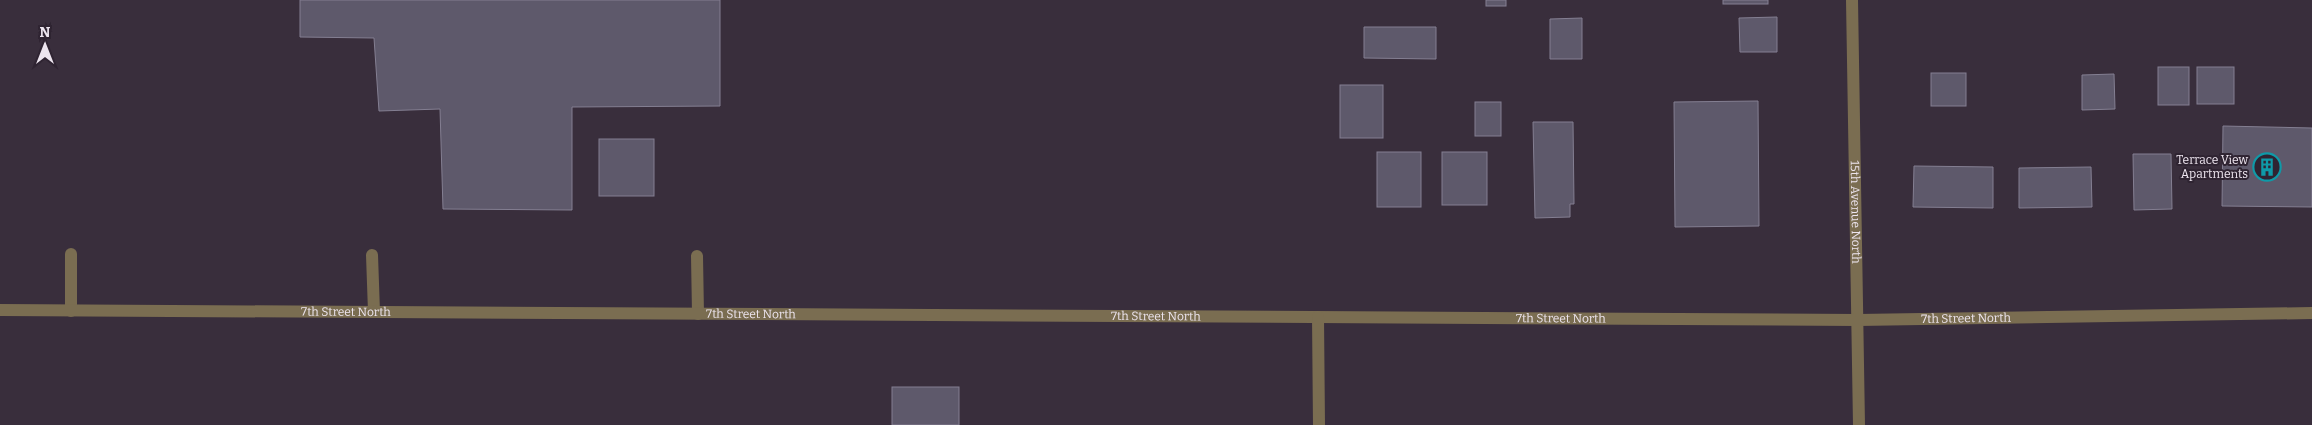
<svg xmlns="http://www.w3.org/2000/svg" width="2312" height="425" viewBox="0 0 2312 425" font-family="Bitter,serif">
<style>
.building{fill:#5e596b;stroke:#847f92}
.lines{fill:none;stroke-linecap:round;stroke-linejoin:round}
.minor{stroke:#7a6d51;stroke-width:12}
.labels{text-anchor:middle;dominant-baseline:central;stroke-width:4;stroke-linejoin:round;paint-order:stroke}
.poi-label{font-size:12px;fill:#ede5ef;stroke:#2f2432;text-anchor:end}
.street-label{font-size:12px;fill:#ede5ef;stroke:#2f2432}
</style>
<rect width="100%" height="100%" fill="#392e3c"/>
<g class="building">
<path d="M300 0H720V106L572 107V210L443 209 440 109 379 111 374 38 300 37Z"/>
<rect x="1486" y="0" width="20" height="6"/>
<rect x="1723" y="0" width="45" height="4"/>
<path d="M1777 17V52H1740L1739 18Z"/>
<path d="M1582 18V59H1550V19Z"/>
<path d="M1364 27H1436V59L1364 58Z"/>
<rect x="2158" y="67" width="31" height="38"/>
<rect x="2197" y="67" width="37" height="37"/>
<rect x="1931" y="73" width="35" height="33"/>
<path d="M2114 74 2115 109 2082 110V75Z"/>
<rect x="1340" y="85" width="43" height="53"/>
<path d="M1758 101 1759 226 1675 227 1674 102Z"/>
<rect x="1475" y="102" width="26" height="34"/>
<path d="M1533 122H1573L1574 204H1570V217L1535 218Z"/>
<path d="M2223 126 2312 128V207L2222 206Z"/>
<rect x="599" y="139" width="55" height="57"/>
<rect x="1377" y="152" width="44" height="55"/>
<rect x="1442" y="152" width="45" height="53"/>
<path d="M2133 154H2171L2172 209 2134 210Z"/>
<path d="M1914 166 1993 167V208L1913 207Z"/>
<path d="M2091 167 2092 207 2019 208V168Z"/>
<rect x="892" y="387" width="67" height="38"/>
</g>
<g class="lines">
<g class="minor">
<path id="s1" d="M1852 0 1859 425"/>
<path d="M71 254V311"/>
<path d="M372 255 374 312"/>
<path d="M697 256 698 314"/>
<path id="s2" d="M0 310 1858 320 2312 313"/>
<path d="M1318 317 1319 425"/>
</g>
</g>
<defs>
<g id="building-ring" transform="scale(1.4375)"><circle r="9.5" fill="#2f2432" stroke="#0f9aa8" stroke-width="1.5"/><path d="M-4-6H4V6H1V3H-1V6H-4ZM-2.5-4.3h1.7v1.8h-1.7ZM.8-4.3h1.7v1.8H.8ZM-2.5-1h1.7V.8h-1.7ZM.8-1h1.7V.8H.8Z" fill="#0f9aa8"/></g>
</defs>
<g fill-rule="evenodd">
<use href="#building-ring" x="2267" y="167"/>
</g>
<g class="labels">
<g class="poi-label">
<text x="2248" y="160">Terrace View<tspan x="2248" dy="14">Apartments</tspan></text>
</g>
<g class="street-label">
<text stroke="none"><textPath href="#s1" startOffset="212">15th Avenue North</textPath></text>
<text stroke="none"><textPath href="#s2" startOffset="346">7th Street North</textPath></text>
<text stroke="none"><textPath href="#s2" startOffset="751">7th Street North</textPath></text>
<text stroke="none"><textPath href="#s2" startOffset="1156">7th Street North</textPath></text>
<text stroke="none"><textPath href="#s2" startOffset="1561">7th Street North</textPath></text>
<text stroke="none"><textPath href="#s2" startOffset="1966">7th Street North</textPath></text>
</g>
</g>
<g transform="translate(45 45)" stroke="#2f2432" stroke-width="4" paint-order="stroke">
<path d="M0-4L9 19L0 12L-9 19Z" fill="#ede5ef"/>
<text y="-8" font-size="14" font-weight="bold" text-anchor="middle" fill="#ede5ef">N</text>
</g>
</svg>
